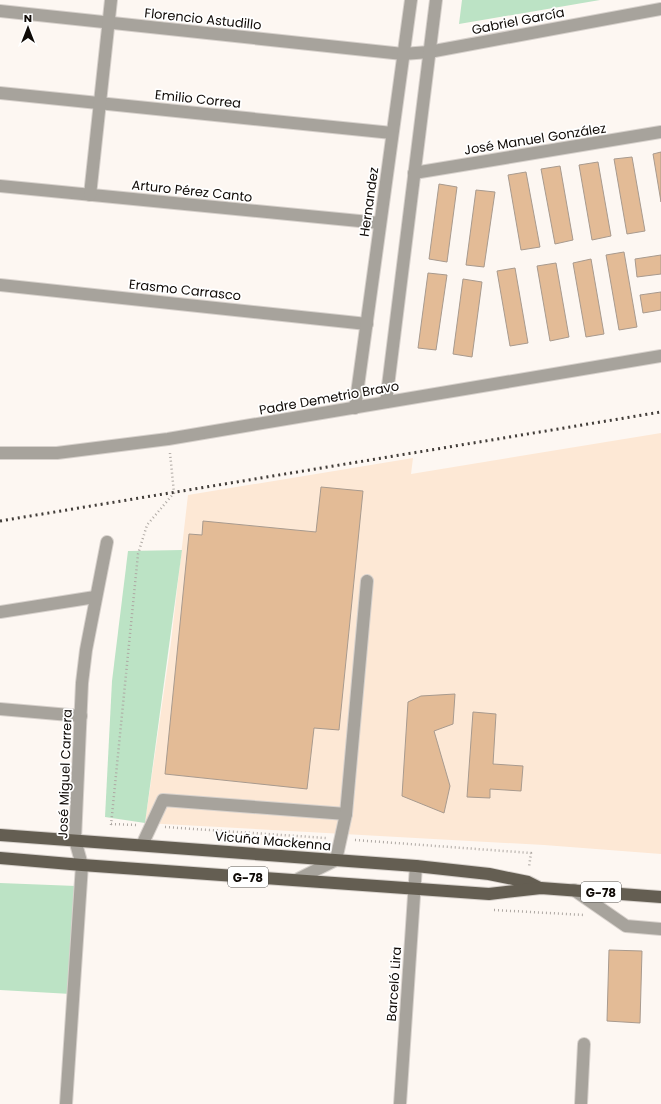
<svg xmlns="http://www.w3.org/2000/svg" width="661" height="1104" viewBox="0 0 661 1104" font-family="Poppins,sans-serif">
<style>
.built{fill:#fde8d5}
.green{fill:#bce3c5}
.building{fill:#e3bb96;stroke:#a89a8e}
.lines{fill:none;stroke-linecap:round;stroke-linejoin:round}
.minor-casing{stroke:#d7d1cc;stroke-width:14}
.major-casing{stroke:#d7d1cc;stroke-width:14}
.path{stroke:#aea8a3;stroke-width:2.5;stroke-dasharray:1 3;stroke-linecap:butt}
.minor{stroke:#a7a39c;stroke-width:12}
.major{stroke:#645e52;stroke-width:12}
.rail{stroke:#423d39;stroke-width:3;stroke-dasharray:2 4;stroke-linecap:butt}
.labels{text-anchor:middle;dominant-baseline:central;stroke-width:3.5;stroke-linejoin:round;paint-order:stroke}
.shield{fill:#fff;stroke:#575451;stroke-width:1}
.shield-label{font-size:12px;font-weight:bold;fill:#0f0a06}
.street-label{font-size:13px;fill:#0f0a06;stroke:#fff}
</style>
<rect width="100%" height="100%" fill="#fdf7f2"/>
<path class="built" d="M661 433V854L544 845 145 823 171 642 188 495 413 458 411 474Z"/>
<g class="green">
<path d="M462 0H600L459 24Z"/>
<path d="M182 550 145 823 105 817 112 681 128 551Z"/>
<path d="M0 883 76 886 71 994 0 990Z"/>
</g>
<g class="building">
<path d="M661 152V202L653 154Z"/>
<path d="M632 157 645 231 627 234 614 159Z"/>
<path d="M598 162 611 236 592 240 579 165Z"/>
<path d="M560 166 573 240 555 244 541 169Z"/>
<path d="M526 172 540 247 521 250 508 175Z"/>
<path d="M439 184 457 187 447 262 429 259Z"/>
<path d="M476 190 495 192 484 267 466 265Z"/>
<path d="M624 252 637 327 619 330 606 255Z"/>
<path d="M661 255V274L637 277 635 259Z"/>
<path d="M591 259 604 334 586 337 573 263Z"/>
<path d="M556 263 569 337 550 341 537 266Z"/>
<path d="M515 268 528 343 510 346 497 271Z"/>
<path d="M428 273 447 275 436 350 418 348Z"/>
<path d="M463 279 482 282 472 357 453 354Z"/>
<path d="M661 292V310L643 313 640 295Z"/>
<path d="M321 487 363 491 339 730 314 728 307 789 165 774 189 534 202 535 203 521 316 532Z"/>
<path d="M455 694 453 724 434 731 450 786 444 813 402 796 408 702 421 696Z"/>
<path d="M473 712 496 714 493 764 523 766 521 791 490 789V798L467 797Z"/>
<path d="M609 950 642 951 640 1023 607 1021Z"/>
</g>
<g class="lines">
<g class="minor-casing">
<g id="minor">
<path d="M0 11 403 54 429 52 661 9"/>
<path d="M0 93 392 133"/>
<path d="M414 173 661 132"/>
<path d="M0 186 380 223"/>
<path d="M90 195 111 0"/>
<path d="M0 285 367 324"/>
<path d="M386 402 436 0"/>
<path d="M355 408 411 0"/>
<path d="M0 453H57L168 439 661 356"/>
<path d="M0 612 95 597"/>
<path d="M0 709 81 716"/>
<path d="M142 845 163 800 346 814"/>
<path d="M296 880 336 860 346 814 367 581"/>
<path d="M574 890 626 926 661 929"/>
<path d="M66 1104 82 865 75 840 82 683 86 650 107 542"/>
<path d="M400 1104 416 866"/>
<path d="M581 1104 584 1044"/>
</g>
</g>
<g class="major-casing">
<g id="major">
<path d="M0 835 416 866 489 874 528 882 540 888"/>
<path d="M0 858 82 865 489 894 541 888 661 897"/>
</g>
</g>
<g class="path">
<path d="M111 824 136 825"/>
<path d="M111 825 138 554 147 525 174 493 170 453"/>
<path d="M165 827 326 838"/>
<path d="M355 840 531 853 529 867"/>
<path d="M494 910 585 915"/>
</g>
<use href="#minor" class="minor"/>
<use href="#major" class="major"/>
<path class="rail" d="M0 521 661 412"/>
</g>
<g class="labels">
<g class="shield">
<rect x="228" y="867" width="40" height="20" rx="3"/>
<rect x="581" y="882" width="40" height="20" rx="3"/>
</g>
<g class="shield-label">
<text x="248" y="877">G-78</text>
<text x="601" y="892">G-78</text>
</g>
<g class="street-label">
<text transform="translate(203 19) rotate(6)">Florencio Astudillo</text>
<text transform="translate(518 21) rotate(-11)">Gabriel García</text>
<text transform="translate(198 99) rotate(6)">Emilio Correa</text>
<text transform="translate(535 139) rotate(-9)">José Manuel González</text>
<text transform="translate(192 191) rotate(6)">Arturo Pérez Canto</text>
<text transform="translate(369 202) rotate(-82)">Hernandez</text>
<text transform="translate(185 290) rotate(6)">Erasmo Carrasco</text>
<text transform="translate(329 398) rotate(-10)">Padre Demetrio Bravo</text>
<text transform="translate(65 774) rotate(-88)">José Miguel Carrera</text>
<text transform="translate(273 841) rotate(5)">Vicuña Mackenna</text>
<text transform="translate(394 984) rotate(-86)">Barceló Lira</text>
</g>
</g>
<g transform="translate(28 28)" stroke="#ffffff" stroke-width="3" paint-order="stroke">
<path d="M0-3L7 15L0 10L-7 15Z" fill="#0f0a06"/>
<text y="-6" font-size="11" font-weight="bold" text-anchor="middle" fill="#0f0a06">N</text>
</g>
</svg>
